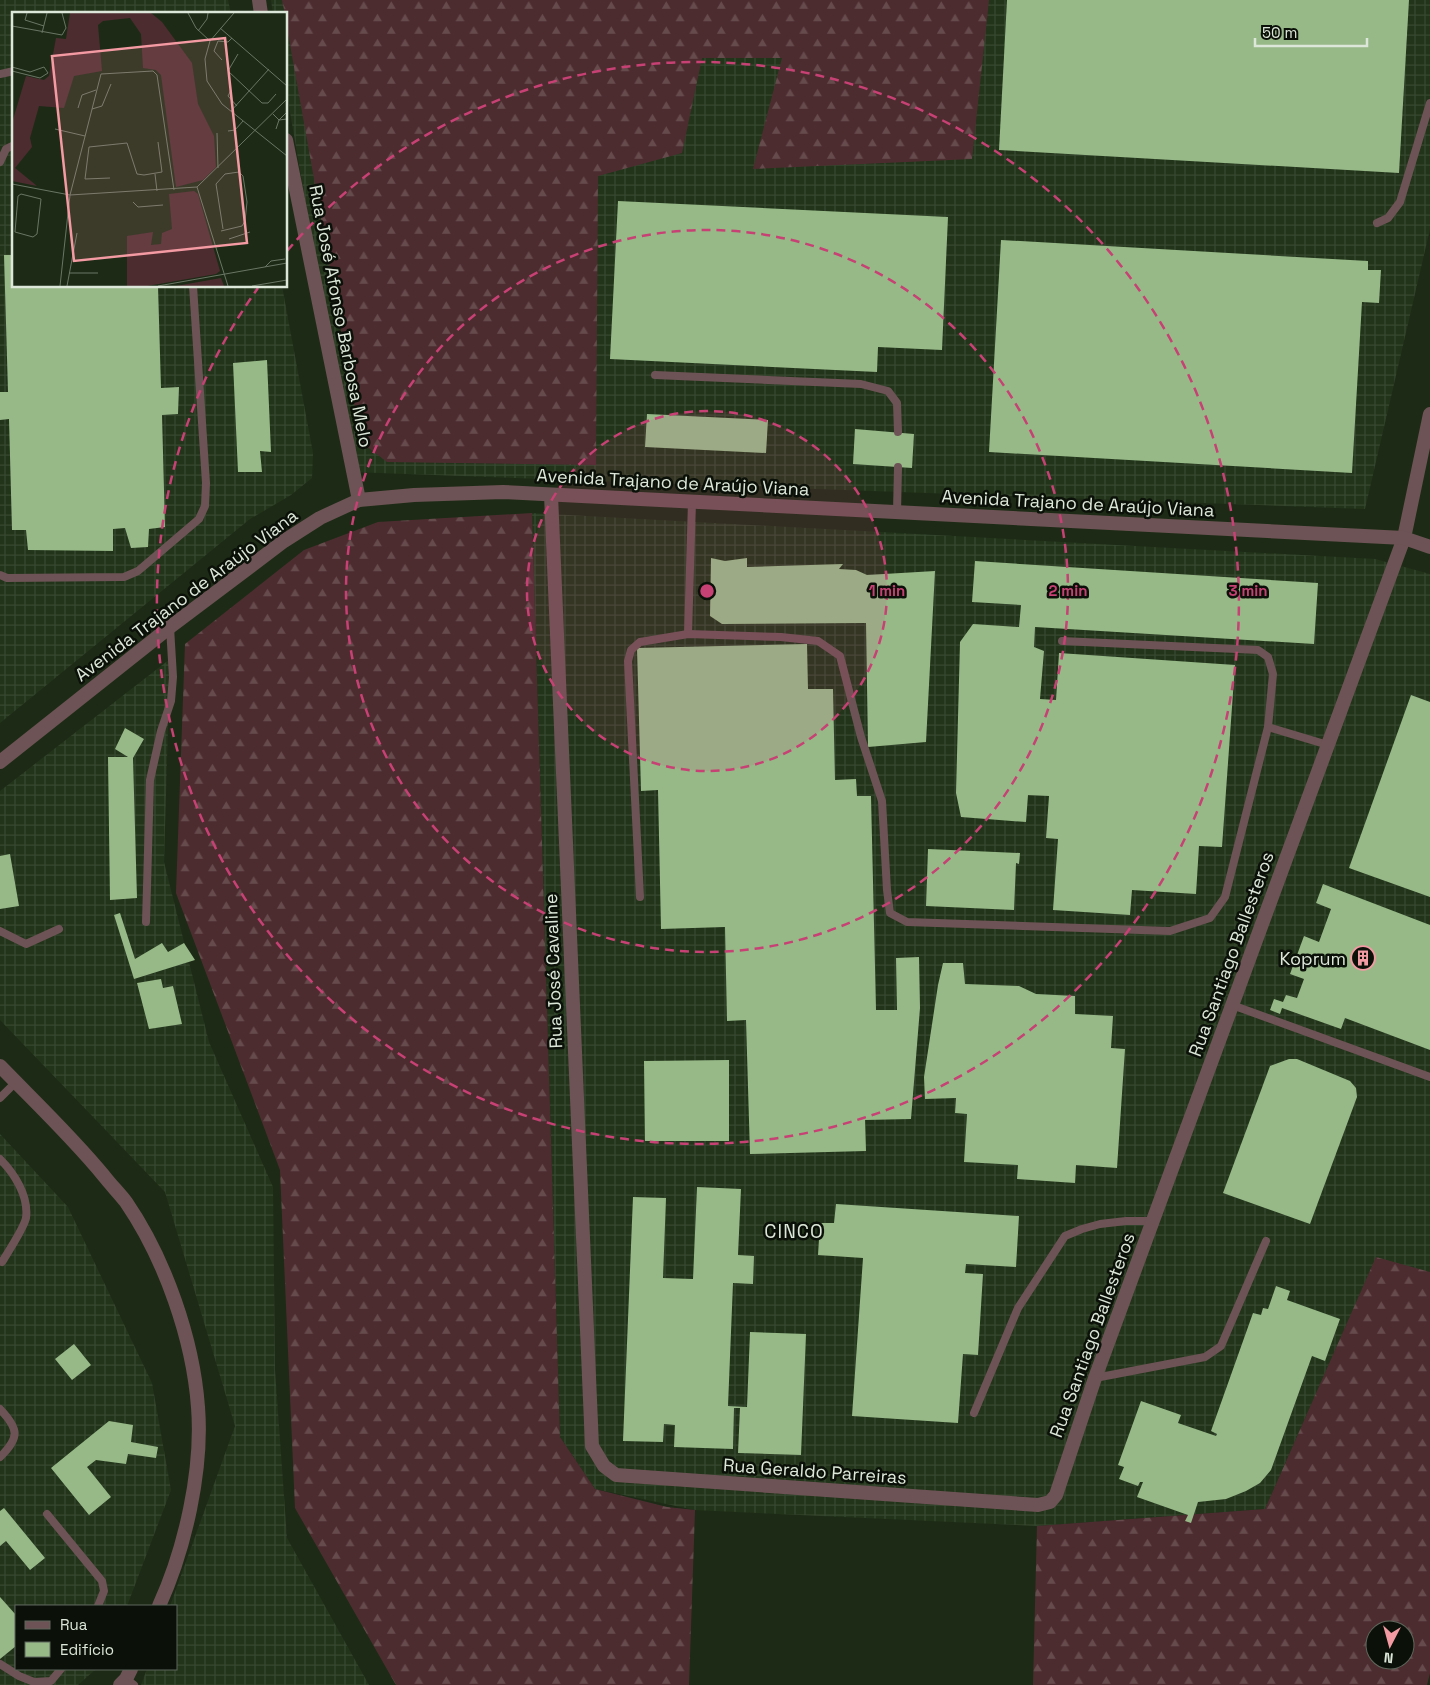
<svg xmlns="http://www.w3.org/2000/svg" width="1430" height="1685" viewBox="0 0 1430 1685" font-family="'Space Grotesk',sans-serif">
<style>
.industrial{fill:url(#industrial-grid)}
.forest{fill:url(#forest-firs);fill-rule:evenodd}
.building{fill:#97b988}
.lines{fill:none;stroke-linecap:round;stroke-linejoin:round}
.service{stroke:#6d5355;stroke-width:8}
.tertiary{stroke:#6d5355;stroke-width:14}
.ring{fill:none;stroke:#c74174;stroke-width:2.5;stroke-dasharray:9 6}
.labels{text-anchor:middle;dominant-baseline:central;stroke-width:5;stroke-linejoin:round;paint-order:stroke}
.street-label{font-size:18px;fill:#dde7d9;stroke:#0b1108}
.poi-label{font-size:18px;fill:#dde7d9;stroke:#0b1108;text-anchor:end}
.neighbourhood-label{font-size:19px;letter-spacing:1px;fill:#dde7d9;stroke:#0b1108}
.inset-road{fill:none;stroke:#6a7664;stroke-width:1}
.view{fill:#f49aa3;fill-opacity:0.15;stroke:#f49aa3;stroke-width:2.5}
.inset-edge{fill:none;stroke:#dde7d9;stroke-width:2.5}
.centre{fill:#c74174;stroke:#0b1108;stroke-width:2.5}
.ring-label{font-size:15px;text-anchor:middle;font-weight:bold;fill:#c74174;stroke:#0b1108;stroke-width:5;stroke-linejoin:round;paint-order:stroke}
</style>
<defs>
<pattern id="industrial-grid" width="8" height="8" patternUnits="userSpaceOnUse" patternTransform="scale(1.25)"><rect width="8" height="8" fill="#22341a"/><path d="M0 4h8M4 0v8" fill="none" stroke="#374830"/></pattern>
<pattern id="forest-firs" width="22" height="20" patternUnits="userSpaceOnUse" patternTransform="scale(1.25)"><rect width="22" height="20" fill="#4d2c30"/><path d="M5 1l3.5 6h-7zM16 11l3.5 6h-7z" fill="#664b4d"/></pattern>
</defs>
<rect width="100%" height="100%" fill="#1d2b16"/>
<g class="industrial">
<path d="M0 0H228L231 14H14V286H282L313 453 312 478 291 495 250 519 0 723Z"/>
<path d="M271 0H1430V229L1365 509 352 472 286 89V14H273Z"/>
<path d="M532 513 1375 559 1430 574V1272L1376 1258 1265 1509 1037 1526 695 1510 595 1489 560 1437Z"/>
<path d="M170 659 164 862 209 1042 273 1187 275 1370 287 1538 369 1685H141L147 1669H176V1606H170L235 1426 165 1192 0 1020V791Z"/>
<path d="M0 1134 68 1207 152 1383 171 1490 127 1606H16V1669H96L78 1685H0Z"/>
</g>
<g class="forest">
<path d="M282 0H989L972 159 753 169 782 58H702L682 153 598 176 596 465 387 462 361 442 286 22V14H285Z"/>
<path d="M532 513 560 1437 595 1489 667 1507 695 1510 689 1685H396L295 1508 280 1170 176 893 185 644 304 550 378 522Z"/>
<path d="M1376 1257 1430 1272V1673L1427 1685H1033L1037 1526 1265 1509ZM1375 1630H1405V1660H1375Z"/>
</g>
<g class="building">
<path d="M1007 0H1409L1399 173 999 150Z"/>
<path d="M618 201 948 217 942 350 878 347 877 372 610 359Z"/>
<path d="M1001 240 1368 261V270H1381L1379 303 1362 302 1352 473 989 452Z"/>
<path d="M4 255H14V286H158L161 388 179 387 178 414 162 415 165 527 149 529 148 547 131 548 125 528 113 529V551L28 550 26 530H12L9 419 0 420V392H8Z"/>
<path d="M267 360 271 452 260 451 262 472H238L233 363Z"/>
<path d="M647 414 768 420 766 453 645 447Z"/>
<path d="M855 429 914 434 912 468 853 464Z"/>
<path d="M711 558 725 561 747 558V567L843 564 839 569 856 570 867 575 935 571 926 742 868 747 866 623 722 624 710 616Z"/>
<path d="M975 561 1318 583 1314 644 1035 627 1034 647 1044 651 1040 699 1056 700 1059 653 1235 665 1222 847 1199 846 1196 894 1132 890 1130 915 1053 910 1058 839 1046 838 1049 796 1028 795 1026 822 961 817 956 793 960 642 973 624 1019 627 1021 605 972 602Z"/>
<path d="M807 644 808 689H833L835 780 856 779 857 796H871L876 1010H897L896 958 919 957 920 1008 911 1119 865 1120 866 1151 750 1154 746 1020 727 1021 725 927 661 929 658 790 641 791 637 648Z"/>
<path d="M1411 695 1430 702V897L1349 868Z"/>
<path d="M125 728 144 739 133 758 137 898 110 900 108 757H128L115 749Z"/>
<path d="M928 849 1020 853 1019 864 1016 863 1014 910 926 906Z"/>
<path d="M10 854 19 906 0 909V856Z"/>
<path d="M1323 884 1430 925V1050L1345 1018 1341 1029 1282 1008 1280 1014 1270 1010 1274 999 1283 1002 1286 995 1297 998 1304 979 1290 974 1304 936 1319 942 1331 909 1316 903Z"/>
<path d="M120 913 135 959 162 943 168 952 184 943 195 960 134 979 114 915Z"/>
<path d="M943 963H963L965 984 1019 986 1036 994 1075 996V1014L1113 1016 1111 1048 1125 1049 1117 1168 1076 1165 1075 1183 1017 1179 1018 1165 964 1162 967 1114 955 1113 956 1098 925 1099 924 1077 938 985Z"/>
<path d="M161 979 163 988 173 986 182 1024 149 1029 137 983Z"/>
<path d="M1289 1059H1297L1350 1081 1356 1088 1357 1097 1310 1224 1223 1193 1270 1066Z"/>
<path d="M729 1060V1141H645L644 1061Z"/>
<path d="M697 1187 741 1189 738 1255 754 1256 753 1284 733 1283 728 1406 747 1407 750 1332 806 1334 801 1455 738 1453 740 1408H734L733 1449 674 1447 675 1425 664 1424 663 1442 623 1441 633 1197 666 1198 663 1278 693 1279Z"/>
<path d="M836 1204 1019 1216 1016 1267 966 1264 965 1273 983 1274 978 1355 963 1354 958 1423 852 1416 863 1258 818 1255 820 1223H834Z"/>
<path d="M1276 1286 1290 1291 1287 1300 1340 1319 1325 1361 1312 1356 1271 1470 1260 1483 1246 1491 1226 1499 1198 1502 1191 1523 1185 1521 1188 1515 1137 1497 1143 1482H1140L1138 1486 1119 1479 1124 1467 1118 1465 1141 1401 1181 1415 1178 1423 1216 1436 1217 1434 1211 1431 1253 1313 1261 1315 1263 1308 1268 1309Z"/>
<path d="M74 1344 91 1365 72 1380 55 1359Z"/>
<path d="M109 1421 133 1425 131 1442 158 1447 156 1458 128 1454 126 1464 96 1460 87 1467 111 1497 89 1515 51 1468Z"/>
<path d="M4 1508 45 1558 30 1570 6 1541 0 1546V1511Z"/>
<path d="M0 1597 16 1615V1646L0 1659Z"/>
</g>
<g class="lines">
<g class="service">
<path d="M0 74 14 71"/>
<path d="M0 162 6 149 14 145"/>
<path d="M1377 223 1388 218 1400 202 1430 103"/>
<path d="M655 375 861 384 888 391 897 403 898 432"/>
<path d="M897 512 898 467"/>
<path d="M0 575 7 578 124 577 138 571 199 519 205 506 206 483 193 286"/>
<path d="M688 634 692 502"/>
<path d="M1268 727 1328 745"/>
<path d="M640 897 628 661 631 650 640 642 688 634 781 637 818 641 840 656 861 737 882 801 887 890 890 913 907 922 1170 931 1210 918 1225 897 1268 727 1273 674 1268 657 1258 650 1062 641"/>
<path d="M146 922 150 780 161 731 171 701 173 677 170 627"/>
<path d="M0 931 26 944 59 929"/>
<path d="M1232 1005 1430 1077"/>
<path d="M0 1098 16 1082"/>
<path d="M0 1159C14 1173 29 1196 26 1218 24 1228 8 1252 2 1262"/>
<path d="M1095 1378 1205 1357 1221 1346 1266 1241"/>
<path d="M0 1409C19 1429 20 1438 0 1457"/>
<path d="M974 1413 1018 1308 1065 1236 1082 1229 1100 1224 1126 1221H1153"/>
<path d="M47 1514 102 1581 104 1591 98 1606"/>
<path d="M0 1664 19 1676 34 1682 51 1681 61 1669"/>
<path d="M126 1679 134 1685"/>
</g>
<g class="tertiary">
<path d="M259 0 261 14"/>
<path d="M286 140 359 500"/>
<path d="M551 495 592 1446 604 1466 616 1475 1038 1505 1050 1502 1056 1495 1095 1378 1404 538 1430 414"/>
<path d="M0 762 170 627 284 541 320 518 359 500 414 495 503 492 1404 538 1430 547"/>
<path d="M0 1066C35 1102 72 1137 104 1176 111 1185 119 1193 126 1202 165 1259 193 1339 198 1407 203 1470 185 1549 159 1606"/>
<path d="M120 1685 126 1679 131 1669"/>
</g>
</g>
<circle cx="707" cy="591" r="180" fill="#c74174" fill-opacity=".12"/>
<g class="ring">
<circle cx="707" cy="591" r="180"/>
<circle cx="707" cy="591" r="361"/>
<path d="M287 251A541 541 0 1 1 258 288"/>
</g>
<defs>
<g id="building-ring" transform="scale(1.25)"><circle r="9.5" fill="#0b1108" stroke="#f49aa3" stroke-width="1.5"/><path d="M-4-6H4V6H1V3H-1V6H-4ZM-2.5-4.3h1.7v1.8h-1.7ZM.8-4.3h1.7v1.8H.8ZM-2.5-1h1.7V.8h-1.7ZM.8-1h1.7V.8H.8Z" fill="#f49aa3"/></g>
</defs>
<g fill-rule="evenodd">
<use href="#building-ring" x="1363" y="958"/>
</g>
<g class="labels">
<g class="street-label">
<text transform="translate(341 316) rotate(79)">Rua José Afonso Barbosa Melo</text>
<text transform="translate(673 482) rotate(3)">Avenida Trajano de Araújo Viana</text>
<text transform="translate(1078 503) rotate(3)">Avenida Trajano de Araújo Viana</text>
<text transform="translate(186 595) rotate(-37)">Avenida Trajano de Araújo Viana</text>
<text transform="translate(1231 954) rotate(-70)">Rua Santiago Ballesteros</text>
<text transform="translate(553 971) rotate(-92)">Rua José Cavaline</text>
<text transform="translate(1092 1335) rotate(-70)">Rua Santiago Ballesteros</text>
<text transform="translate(815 1471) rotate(4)">Rua Geraldo Parreiras</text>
</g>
<g class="poi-label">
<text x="1346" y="958">Koprum</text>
</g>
<g class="neighbourhood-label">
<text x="794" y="1231">CINCO</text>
</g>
</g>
<g transform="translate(12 12)">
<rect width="275" height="275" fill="#1d2b16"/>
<path d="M58 1H139L150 10 180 51 186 92 202 124 204 155 191 168 164 175 149 63 144 58 131 56 129 22 118 6 91 9 86 13 90 59 62 64 52 96 27 94 18 126 20 135 3 156 25 174 0 169V111L14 64 32 68 37 64 44 26 54 27ZM182 179 186 182 208 259 204 262 135 274H115V224L141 220 139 233 149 232 150 221 160 217 157 182Z" fill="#4d2c30"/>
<path d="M209 266 212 274H164Z" fill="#4d2c30"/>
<path class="inset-road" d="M15 1 13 8 32 14M176 1 184 16 198 29M222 1 198 29 193 47 195 69 210 92 275 144M0 14 50 23 54 16 50 1M208 16 275 74M186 19 195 7 196 1M30 21 35 1M226 42 216 59 250 91H256L264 82M210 48 202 39 206 29 216 30 220 26M0 55 18 60 32 55 36 61 28 66 0 59M219 78 216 84 225 94M66 96 70 83 84 78M80 97 90 94 99 72M219 99 257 57M275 100 267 108 275 107M261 102 267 108 264 117M43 117 73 124M216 119 223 118 231 109M205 121 206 156M143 162 145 179M98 166 73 167 77 135 115 131 125 162 132 163 150 160 146 130M0 172 58 183 185 175 275 87M185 175 216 274M9 182 29 187 25 222 21 225 3 220 6 184ZM121 190 126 195 151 193M209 219 230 214 233 209 235 190 231 164 227 160 213 162 204 172 211 217M217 227 238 220M253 255 259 249 273 247M57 261H86M48 274 58 183 89 62 141 59 145 63 162 178M55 274 65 221M146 274 275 251M240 274 275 268"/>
<path class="view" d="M213 26 235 231 62 249 40 44Z"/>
<rect width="275" height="275" class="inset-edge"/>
</g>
<circle cx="707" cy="591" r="8" class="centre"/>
<g class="ring-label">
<text x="887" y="596">1 min</text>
<text x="1068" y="596">2 min</text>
<text x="1248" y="596">3 min</text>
</g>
<rect x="15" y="1605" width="162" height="65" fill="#0b1108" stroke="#5f675c"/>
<rect x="25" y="1621" width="25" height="8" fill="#6d5355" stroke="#5f675c"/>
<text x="60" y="1630" font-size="15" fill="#dde7d9">Rua</text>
<rect x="25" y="1642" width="25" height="15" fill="#97b988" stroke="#5f675c"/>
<text x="60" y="1655" font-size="15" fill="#dde7d9">Edifício</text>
<g transform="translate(1390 1645) rotate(186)"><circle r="24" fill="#0b1108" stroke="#5f675c"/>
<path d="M0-4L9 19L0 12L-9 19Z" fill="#f49aa3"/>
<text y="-8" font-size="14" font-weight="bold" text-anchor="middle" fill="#dde7d9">N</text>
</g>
<path d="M1255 38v8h112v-8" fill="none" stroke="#dde7d9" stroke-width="2.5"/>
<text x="1262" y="38" font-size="15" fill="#dde7d9" stroke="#0b1108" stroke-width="4" paint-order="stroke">50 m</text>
</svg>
